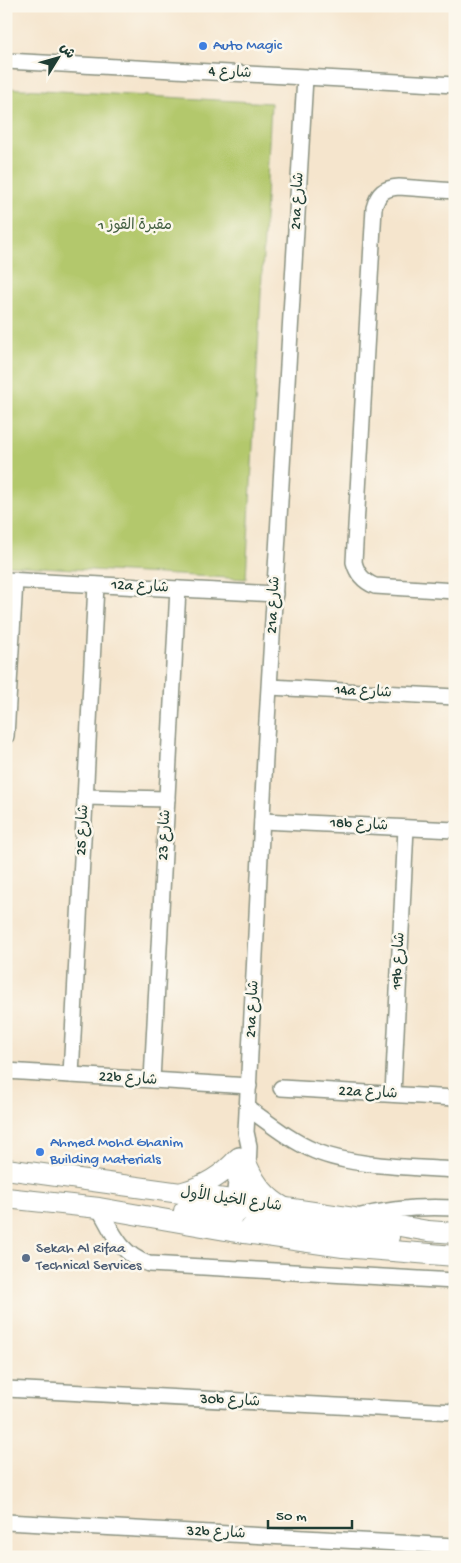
<svg xmlns="http://www.w3.org/2000/svg" width="461" height="1563" viewBox="0 0 461 1563" font-family="'Gochi Hand','Playpen Sans Arabic',sans-serif">
<style>
.green{fill:#b3c86c;stroke:#698250}
.lines{fill:none;stroke-linecap:round;stroke-linejoin:round}
.minor-casing{stroke:#8a9180;stroke-width:18}
.major-casing{stroke:#8a9180;stroke-width:22}
.minor{stroke:#fff;stroke-width:15}
.major{stroke:#fff;stroke-width:20}
.shop-dot{fill:#3f7fe0;stroke:#fbf7ec;stroke-width:2}
.service-dot{fill:#5c6f8a;stroke:#fbf7ec;stroke-width:2}
.labels{text-anchor:middle;dominant-baseline:central;stroke-width:5;stroke-linejoin:round;paint-order:stroke}
.shop-label{font-size:15px;fill:#366cbe;stroke:#fbf7ec;text-anchor:start}
.street-label{font-size:15px;fill:#1f3d34;stroke:#fbf7ec}
.park-label{font-size:15px;fill:#446042;stroke:#fbf7ec}
.service-label{font-size:15px;fill:#4e5e75;stroke:#fbf7ec;text-anchor:start}
</style>
<rect width="100%" height="100%" fill="#fbf7ec"/>
<filter id="ink" filterUnits="userSpaceOnUse"><feTurbulence type="fractalNoise" baseFrequency=".02" numOctaves="2"/><feDisplacementMap in="SourceGraphic" scale="10" xChannelSelector="R" yChannelSelector="G"/><feConvolveMatrix kernelMatrix="1 2 1 2 8 2 1 2 1" color-interpolation-filters="sRGB"/></filter>
<filter id="wash" filterUnits="userSpaceOnUse"><feTurbulence type="fractalNoise" baseFrequency=".0096" numOctaves="4" result="noise"/><feDisplacementMap in="SourceGraphic" scale="20" xChannelSelector="R" yChannelSelector="G"/><feGaussianBlur stdDeviation="1.12" result="paint"/><feColorMatrix in="noise" values="0 0 0 0 0 0 0 0 0 0 0 0 0 0 0 0 0 1.4 0 .05"/><feComposite in="paint" operator="in"/></filter>
<g filter="url(#wash)">
<rect width="100%" height="100%" fill="#f5e5cd"/>
<path class="green" d="M6 88 271 103 246 579 6 565Z"/>
</g>
<g filter="url(#ink)">
<g class="lines">
<g class="minor-casing">
<g id="minor">
<path d="M6 61 455 85"/>
<path d="M455 191 399 187C384 188 378 193 374 208L354 562C357 574 363 581 375 586L455 591"/>
<path d="M6 580 275 594"/>
<path d="M270 687 455 697"/>
<path d="M6 736 15 581"/>
<path d="M85 797 167 799"/>
<path d="M262 821 455 830"/>
<path d="M6 1071 249 1086"/>
<path d="M71 1075 96 585"/>
<path d="M152 1080 178 589"/>
<path d="M281 1088 455 1098"/>
<path d="M393 1094 406 828"/>
<path d="M248 1108C269 1123 291 1141 315 1151 353 1167 413 1167 455 1170"/>
<path d="M99 1208C113 1233 120 1254 149 1264L455 1281"/>
<path d="M233 1209 239 1155"/>
<path d="M246 1212 249 1146 246 1132 266 738 305 78"/>
<path d="M357 1217C391 1208 420 1206 455 1208"/>
<path d="M6 1389 455 1412"/>
<path d="M6 1522 455 1546"/>
</g>
</g>
<g class="major-casing">
<g id="major">
<path d="M248 1167C256 1185 266 1198 283 1207"/>
<path d="M6 1169 246 1202 354 1218 428 1231 455 1233"/>
<path d="M183 1192C205 1186 223 1175 238 1158"/>
<path d="M6 1198 99 1208 231 1231 343 1247 455 1256"/>
<path d="M184 1211 232 1214 238 1212 246 1202"/>
<path d="M245 1233 256 1223 271 1220 328 1230 389 1237"/>
</g>
</g>
<use href="#minor" class="minor"/>
<use href="#major" class="major"/>
</g>
</g>
<g class="shop-dot">
<circle cx="203" cy="46" r="5"/>
<circle cx="40" cy="1152" r="5"/>
</g>
<circle class="service-dot" cx="26" cy="1258" r="5"/>
<g class="labels">
<g class="shop-label">
<text x="213" y="46">Auto Magic</text>
<text x="50" y="1143">Ahmed Mohd Ghanim<tspan x="50" dy="17">Building Materials</tspan></text>
</g>
<g class="street-label">
<text transform="translate(230 73) rotate(3)">شارع 4</text>
<text transform="translate(298 201) rotate(-87)">21a شارع</text>
<text transform="translate(140 587) rotate(3)">12a شارع</text>
<text transform="translate(274 605) rotate(-87)">21a شارع</text>
<text transform="translate(363 692) rotate(3)">14a شارع</text>
<text transform="translate(359 825) rotate(3)">18b شارع</text>
<text transform="translate(83 830) rotate(-87)">شارع 25</text>
<text transform="translate(165 835) rotate(-87)">شارع 23</text>
<text transform="translate(399 961) rotate(-87)">19b شارع</text>
<text transform="translate(253 1009) rotate(-87)">21a شارع</text>
<text transform="translate(128 1079) rotate(4)">22b شارع</text>
<text transform="translate(368 1093) rotate(3)">22a شارع</text>
<text transform="translate(231 1200) rotate(8)">شارع الخيل الأول</text>
<text transform="translate(230 1401) rotate(3)">30b شارع</text>
<text transform="translate(216 1533) rotate(3)">32b شارع</text>
</g>
<g class="park-label">
<text x="135" y="226">مقبرة القوز 1</text>
</g>
<g class="service-label">
<text x="36" y="1249">Sekah Al Rifaa<tspan x="36" dy="17">Technical Services</tspan></text>
</g>
</g>
<rect width="461" height="1563" fill="none" stroke="#fbf7ec" stroke-width="25"/>
<g transform="translate(58 58) rotate(53)" stroke="#fbf7ec" stroke-width="4" paint-order="stroke">
<path d="M0-4L9 19L0 12L-9 19Z" fill="#1f3d34"/>
<text y="-8" font-size="14" font-weight="bold" text-anchor="middle" fill="#1f3d34">ش</text>
</g>
<path d="M268 1520v8h84v-8" fill="none" stroke="#1f3d34" stroke-width="2.5"/>
<text x="276" y="1520" font-size="15" fill="#1f3d34" stroke="#fbf7ec" stroke-width="4" paint-order="stroke">50 m</text>
</svg>
